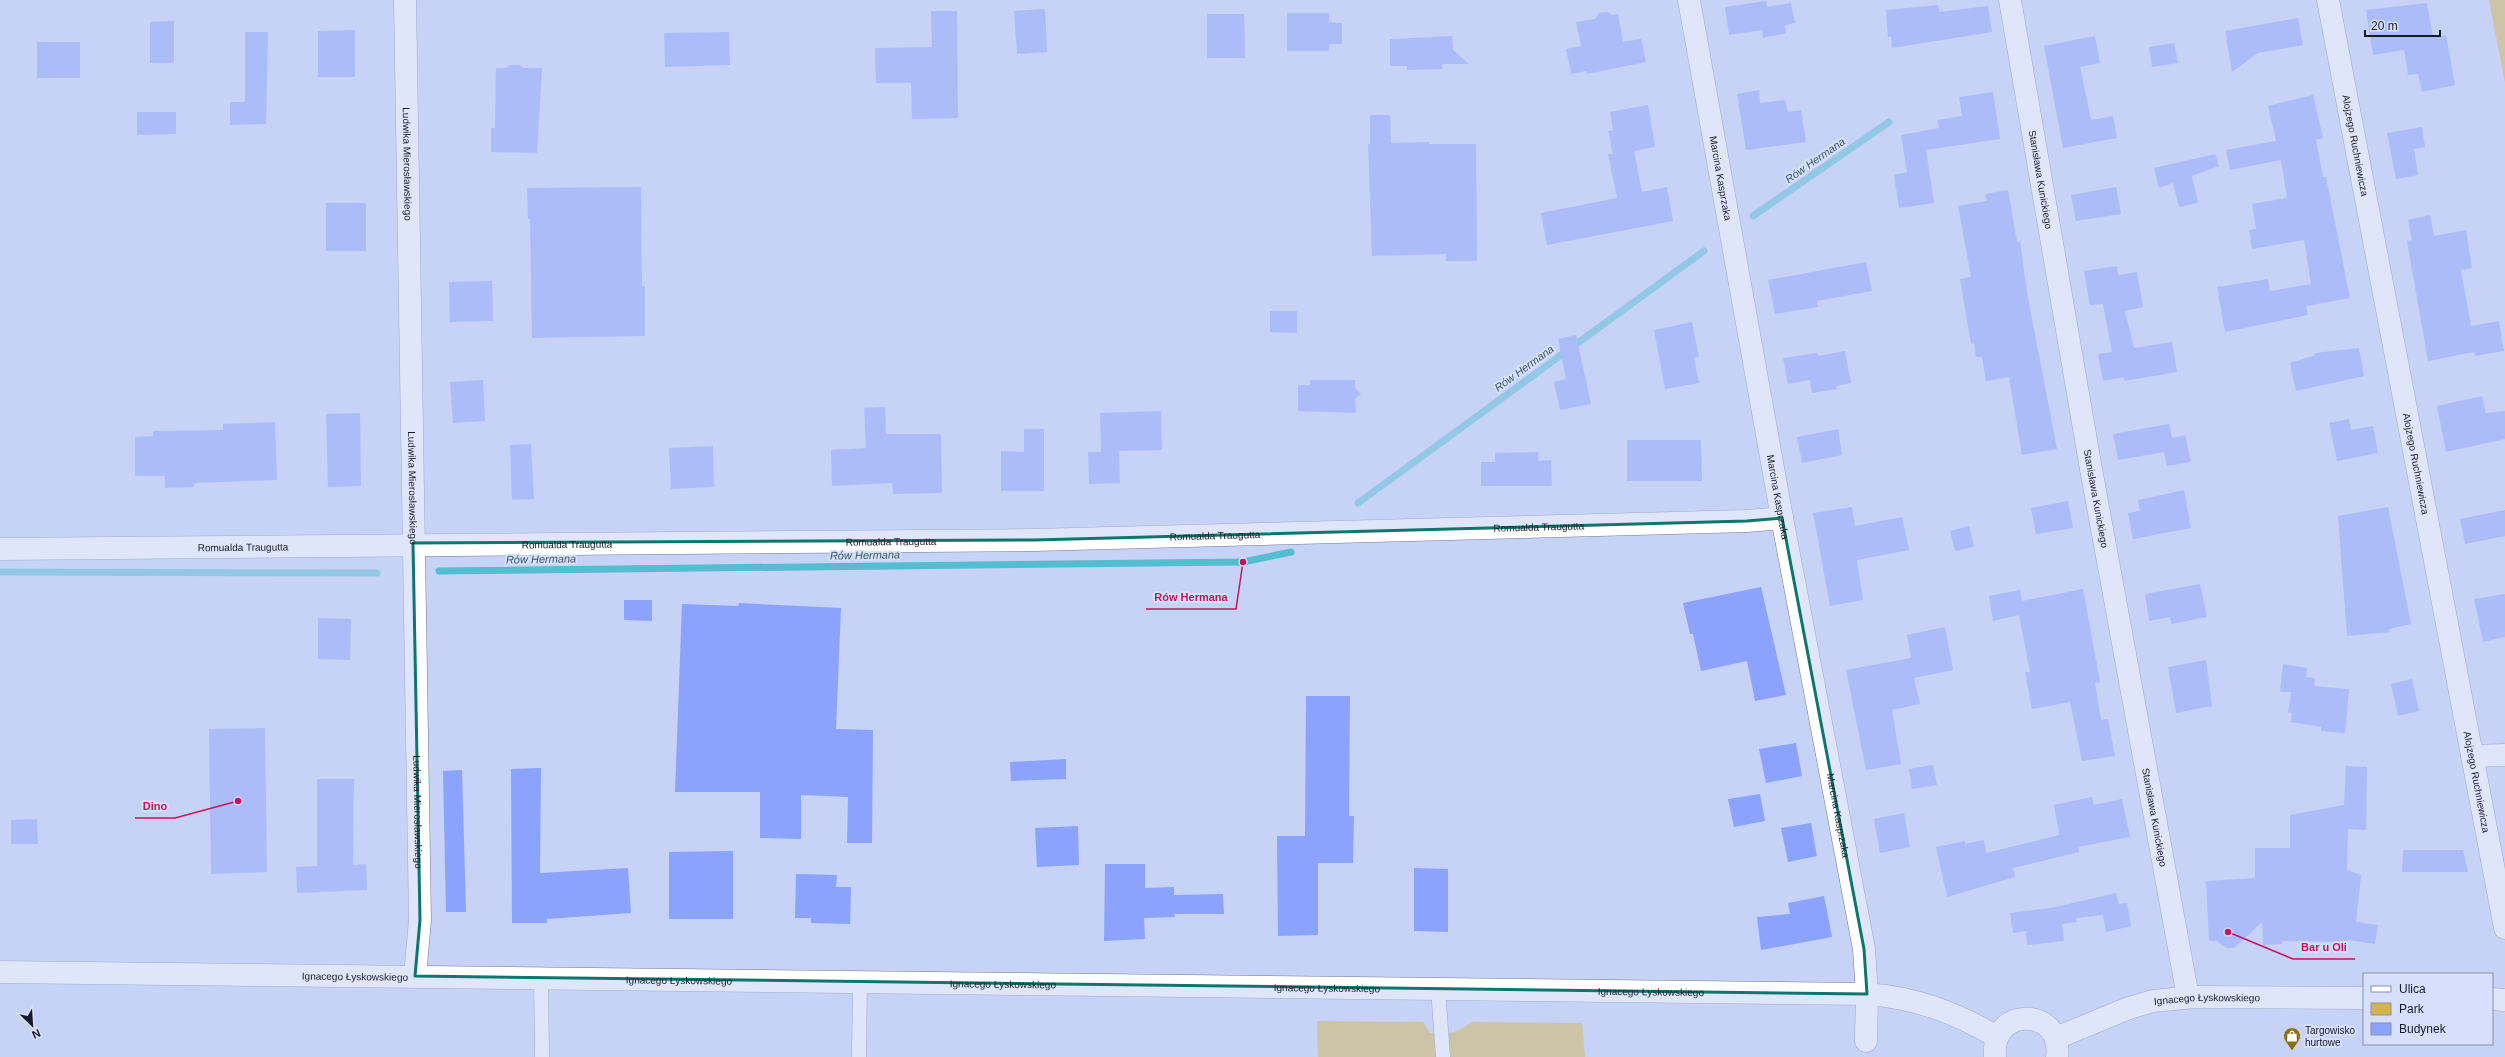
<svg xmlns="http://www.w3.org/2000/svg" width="2505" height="1057" viewBox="0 0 2505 1057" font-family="Arial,sans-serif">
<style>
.green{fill:#d4b34a}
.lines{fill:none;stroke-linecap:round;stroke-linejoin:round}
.stream{stroke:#54bdd0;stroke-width:7}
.building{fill:#8ba3fc}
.service-casing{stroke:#6e7899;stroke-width:15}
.minor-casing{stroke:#6e7899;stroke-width:23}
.tertiary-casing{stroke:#6e7899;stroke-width:23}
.service{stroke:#fff;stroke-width:14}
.minor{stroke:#fff;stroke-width:22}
.tertiary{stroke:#fff;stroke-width:22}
.marked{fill:none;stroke:#0f766e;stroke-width:3;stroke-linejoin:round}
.labels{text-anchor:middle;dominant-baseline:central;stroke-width:4;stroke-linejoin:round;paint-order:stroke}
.street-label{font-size:10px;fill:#161a27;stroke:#d6dffc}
.poi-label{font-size:10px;fill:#161a27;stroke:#d6dffc;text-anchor:start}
.water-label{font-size:11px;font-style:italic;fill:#395960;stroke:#d6dffc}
.leader{fill:none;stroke:#c2185b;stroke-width:1.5}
.callout-dot{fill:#c2185b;stroke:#d6dffc;stroke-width:1.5}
.callout-label{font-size:11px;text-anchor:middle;font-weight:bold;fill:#c2185b;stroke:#d6dffc;stroke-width:4;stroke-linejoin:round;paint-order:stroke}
</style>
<rect width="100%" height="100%" fill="#c6d2f6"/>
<g class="green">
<path d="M2489 0H2505V83Z"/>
<path d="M1317 1021 1423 1022 1430 1033C1450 1033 1455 1035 1471 1022L1582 1023 1585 1057H1318Z"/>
</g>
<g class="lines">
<g class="stream">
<path d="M1753 216 1889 122"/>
<path d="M1358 503 1704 251"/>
<path d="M439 571 1243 562 1291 552"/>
<path d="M0 572 377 573"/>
</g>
</g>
<g class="building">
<path d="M1766 1 1767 7 1791 3 1795 23 1785 25 1786 33 1763 38 1762 30 1729 35 1725 7Z"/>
<path d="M2427 3 2433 37 2446 35 2455 85 2422 92 2418 74 2408 75 2404 50 2373 55 2366 10Z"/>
<path d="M1938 5 1939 12 1988 6 1992 32 1892 48 1891 37H1888L1886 10Z"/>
<path d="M1045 9 1047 52 1017 54 1014 11Z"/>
<path d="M931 11H957L958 118 912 119 911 83H876L875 48 932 47Z"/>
<path d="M1607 12 1612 15 1618 14 1623 42 1641 39 1646 62 1587 74 1586 71 1571 74 1566 49 1581 46 1576 22 1595 19 1599 13Z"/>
<path d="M1287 13H1329V22L1342 23V44H1329V51H1287Z"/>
<path d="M1207 14H1244L1245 58H1207Z"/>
<path d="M2298 18 2303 45 2258 53 2232 72 2225 31Z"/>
<path d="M174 21V63H150V22Z"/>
<path d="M355 30V77H318V31Z"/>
<path d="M245 32H268L266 124 230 125V102H245Z"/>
<path d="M729 32 730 65 665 67 664 33Z"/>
<path d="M1452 36 1453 50 1469 64H1442V69L1407 70V66H1390V39Z"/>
<path d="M2095 36 2100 63 2080 67 2091 120 2113 116 2117 138 2063 148 2044 46Z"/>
<rect x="37" y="42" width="43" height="36"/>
<path d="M2174 43 2178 63 2152 67 2149 47Z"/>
<path d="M510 65H519L523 68H542L537 153 491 152V128H495L496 68H506Z"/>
<path d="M1759 90 1760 103 1785 100 1788 112 1801 110 1806 142 1746 150 1737 94Z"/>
<path d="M1993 92 2000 139 1926 150 1934 203 1899 208 1894 175 1907 172 1901 135 1939 128 1937 120 1962 116 1959 97Z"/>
<path d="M2313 95 2323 138 2316 140 2323 177H2326L2350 298 2306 306 2308 315 2225 332 2217 287 2268 279 2270 291 2311 284 2304 240 2252 249 2249 230 2256 229 2252 204 2287 198 2281 160 2230 170 2226 150 2276 141 2268 106Z"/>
<path d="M1648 105 1655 147 1634 151 1642 192 1667 187 1673 221 1547 245 1541 213 1617 198 1608 154H1613L1608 131 1613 130 1610 112Z"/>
<path d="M137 112H176V134L137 135Z"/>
<path d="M1370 115H1390L1391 143 1429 142V144H1476L1477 261H1446V254L1372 256 1368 144H1370Z"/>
<path d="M2422 127 2425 147 2414 149 2418 175 2396 179 2387 133Z"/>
<path d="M2215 154 2219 166 2192 176 2198 203 2179 207 2173 183 2159 188 2154 168Z"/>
<path d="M641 187 642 286H645V336L532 338 530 219H528L527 188Z"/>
<path d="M2116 187 2121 214 2076 221 2071 195Z"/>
<path d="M2008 190 2017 242 2020 241 2027 293 2057 449 2022 455 2009 377 1986 381 1982 357H1976L1974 343 1971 344 1960 279 1971 277 1958 206 1987 201 1985 194Z"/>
<rect x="326" y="203" width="40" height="48"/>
<path d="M2430 215 2434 236 2466 230 2472 268 2461 270 2471 326 2499 321 2504 351 2475 356 2474 352 2428 361 2407 241 2412 240 2408 220Z"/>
<path d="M1866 262 1872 291 1817 301 1818 307 1775 314 1768 280Z"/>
<path d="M2117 266 2118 275 2137 272 2143 307 2125 311 2134 348 2172 342 2177 372 2124 381V377L2103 381 2098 354 2112 352 2103 304 2090 305 2084 271Z"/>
<path d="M492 281 493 321 450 322 449 282Z"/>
<path d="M1270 311H1297V333L1270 332Z"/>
<path d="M1692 322 1699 357 1694 358 1699 383 1665 389 1654 330Z"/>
<path d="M1576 335 1591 404 1560 410 1554 382 1566 379 1558 339Z"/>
<path d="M2359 348 2364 376 2296 391 2290 363 2315 355V353Z"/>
<path d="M1845 351 1851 383 1836 386 1837 389 1812 393 1810 380 1788 384 1783 358 1817 353 1818 356Z"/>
<path d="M483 380 485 421 453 423 450 382Z"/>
<path d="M1310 380H1355V388L1361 394 1355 399 1356 413 1298 411V385H1310Z"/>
<path d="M2482 396 2486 413 2505 411V439L2446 452 2437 406Z"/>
<path d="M885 407 886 434H941L942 493 893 494 892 483 832 486 831 450 866 448 864 408Z"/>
<path d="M1161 411 1162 450 1119 451 1120 483 1089 484 1088 452H1101L1100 413Z"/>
<path d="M360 413 361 486 328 487 326 414Z"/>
<path d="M2349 419 2351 430 2373 426 2378 453 2337 461 2329 423Z"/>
<path d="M275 422 277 480 194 483V487L165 488V476H135V437L153 436V431L223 430V424Z"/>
<path d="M2169 424 2172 438 2185 435 2191 462 2167 466 2164 452 2118 460 2113 434Z"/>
<path d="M1024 429H1044V491H1001V451L1024 452Z"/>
<path d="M1838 429 1842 455 1802 463 1797 437Z"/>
<path d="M1627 440H1701L1702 481H1627Z"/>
<path d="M531 444 534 499 512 500 510 445Z"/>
<path d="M713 446 714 487 671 489 669 448Z"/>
<path d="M1538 452V461L1551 460 1552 486H1481V462H1495V453Z"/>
<path d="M2184 490 2191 528 2133 539 2128 513 2140 511 2138 500Z"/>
<path d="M2068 501 2073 528 2036 534 2031 508Z"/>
<path d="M1852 507 1855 526 1902 517 1909 550 1857 560 1863 600 1830 606 1813 513Z"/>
<path d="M2388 507 2411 624 2389 629 2390 632 2347 636 2338 516Z"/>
<path d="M2505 510V536L2465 544 2460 519Z"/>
<path d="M1969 526 1974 547 1955 551 1950 531Z"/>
<path d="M2200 584 2207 617 2171 624 2170 617 2149 621 2145 594Z"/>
<path d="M1761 587 1786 695 1755 701 1747 661 1701 671 1693 634H1690L1683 603Z"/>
<path d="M2083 589 2100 682 2095 683 2101 720 2108 719 2115 756 2082 761 2070 702 2032 709 2025 672H2030L2019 615 1993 621 1989 596 2020 590 2022 601Z"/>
<path d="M2505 594V637L2483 642 2474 599Z"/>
<path d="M624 600H652V621L624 620Z"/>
<path d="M739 603 841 608 836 729 873 730 872 843H847L848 797 801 795V839L760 838V792H675L682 604 738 606Z"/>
<path d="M318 618 351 619 350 660 318 659Z"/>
<path d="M1945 627 1953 670 1914 678 1920 704 1892 710 1901 764 1866 770 1846 670 1911 658 1907 635Z"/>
<path d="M2206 660 2212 706 2176 713 2168 667Z"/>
<path d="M2283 664 2307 668 2306 677 2315 678 2314 686 2349 689 2345 733 2321 731V727L2291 722 2292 713 2288 712 2291 692H2280Z"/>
<path d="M2412 679 2419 711 2398 716 2391 684Z"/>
<path d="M1306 696H1350L1349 816H1354L1353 863H1318V935L1278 936 1277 836H1305Z"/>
<path d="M265 728 267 872 211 874 209 729Z"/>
<path d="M1796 743 1802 776 1766 783 1759 749Z"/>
<path d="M1066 759V779L1011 781 1010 762Z"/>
<path d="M1933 765 1937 785 1912 789 1909 769Z"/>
<path d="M2346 766 2367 767 2366 830 2348 829 2347 870 2361 875 2356 922 2378 925 2375 944 2348 940V942L2282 941V944L2263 945 2262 922 2234 948H2226L2217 941H2209L2206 881 2255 878V848H2290V815L2344 805Z"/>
<path d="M541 768 540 873 628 868 631 913 547 919V923H512L511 769Z"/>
<path d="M462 770 466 912H446L443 771Z"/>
<path d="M317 779H354L353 865 366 864 367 890 297 893 296 867 317 866Z"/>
<path d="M1760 794 1765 821 1734 827 1728 799Z"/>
<path d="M2092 797 2094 805 2122 799 2130 837 2078 847 2079 852 2013 868 2015 877 1947 897 1936 847 1965 841V844L1984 840 1986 853 2059 835 2054 805Z"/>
<path d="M1904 813 1910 847 1880 853 1874 819Z"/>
<path d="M37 819 38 844H11V820Z"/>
<path d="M1811 823 1817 856 1788 862 1781 828Z"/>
<path d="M1078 826 1079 865 1037 867 1035 828Z"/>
<path d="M2403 850H2463L2468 872H2402Z"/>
<path d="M733 851V919H669V852Z"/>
<path d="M1105 864H1145V888L1174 887V895L1223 894 1224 914H1174L1175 917 1144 918 1145 939 1104 941Z"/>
<path d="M1414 868 1448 869V932L1414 931Z"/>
<path d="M796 874 837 875 836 887H851L850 924 811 923V918H795Z"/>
<path d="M2116 893 2119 904 2127 903 2131 926 2106 932 2103 915 2076 918 2077 922 2062 924 2064 941 2027 945 2026 931 2013 933 2010 913 2051 908Z"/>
<path d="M1824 896 1832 937 1761 950 1757 917 1790 914 1788 903Z"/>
</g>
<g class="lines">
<g class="service-casing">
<g id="service">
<path d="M541 977 542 1057"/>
<path d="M1438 988 1443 1057"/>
<path d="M859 1057 860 981"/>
</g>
</g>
<g class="minor-casing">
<g id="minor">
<path id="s1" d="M405 0 420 920 415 976"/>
<path id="s2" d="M1689 0 1782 518 1864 949 1867 994 1866 1041"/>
<path id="s3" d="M2010 0 2091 469 2188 997"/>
<path id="s4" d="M2328 0 2505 928"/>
<path id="s5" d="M0 549 1034 540 1747 521 1782 518"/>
<path d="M2472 756 2505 755"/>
</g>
</g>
<g class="tertiary-casing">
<g id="tertiary">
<path id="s6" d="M0 972 1867 994C1917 998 1954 1012 1997 1037"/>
<path d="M2492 999 2505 1000"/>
<path id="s7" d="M2056 1038 2129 1008 2153 1001 2194 997 2364 998"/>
<path d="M1995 1057C1990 1005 2064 1007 2057 1057"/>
</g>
</g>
<use href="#service" class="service"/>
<use href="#minor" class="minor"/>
<use href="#tertiary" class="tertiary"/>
</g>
<path d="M0 0H2505V1057H0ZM1782 518 1864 949 1867 994 415 976 420 920 413 543 1034 540 1747 521Z" fill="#c6d2f6" fill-opacity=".55" fill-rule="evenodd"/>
<path class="marked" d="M1782 518 1864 949 1867 994 415 976 420 920 413 543 1034 540 1747 521Z"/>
<defs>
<g id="shop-pin" transform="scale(0.9)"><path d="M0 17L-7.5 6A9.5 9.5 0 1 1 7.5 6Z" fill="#896f0f" stroke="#d6dffc"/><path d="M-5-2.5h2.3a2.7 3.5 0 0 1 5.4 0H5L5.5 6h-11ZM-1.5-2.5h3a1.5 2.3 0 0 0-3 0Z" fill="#fff"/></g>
</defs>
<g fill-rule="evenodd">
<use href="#shop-pin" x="2292" y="1036"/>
</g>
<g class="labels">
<g class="street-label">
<text stroke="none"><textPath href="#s4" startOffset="148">Alojzego Ruchniewicza</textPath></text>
<text stroke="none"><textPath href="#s1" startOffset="164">Ludwika Mierosławskiego</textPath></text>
<text stroke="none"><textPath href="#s2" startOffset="181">Marcina Kasprzaka</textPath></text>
<text stroke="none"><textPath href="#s3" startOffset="182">Stanisława Kunickiego</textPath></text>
<text stroke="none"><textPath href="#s4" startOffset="472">Alojzego Ruchniewicza</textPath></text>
<text stroke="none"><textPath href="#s1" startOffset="488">Ludwika Mierosławskiego</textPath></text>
<text stroke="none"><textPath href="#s2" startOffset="505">Marcina Kasprzaka</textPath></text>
<text stroke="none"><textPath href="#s3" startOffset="506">Stanisława Kunickiego</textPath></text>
<text stroke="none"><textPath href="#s5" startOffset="1539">Romualda Traugutta</textPath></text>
<text stroke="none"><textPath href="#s5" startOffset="1215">Romualda Traugutta</textPath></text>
<text stroke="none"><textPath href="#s5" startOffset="891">Romualda Traugutta</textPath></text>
<text stroke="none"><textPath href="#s5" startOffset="567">Romualda Traugutta</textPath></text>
<text stroke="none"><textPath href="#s5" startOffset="243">Romualda Traugutta</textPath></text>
<text stroke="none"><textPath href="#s4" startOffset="796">Alojzego Ruchniewicza</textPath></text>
<text stroke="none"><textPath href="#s1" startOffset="812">Ludwika Mierosławskiego</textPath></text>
<text stroke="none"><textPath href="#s2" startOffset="829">Marcina Kasprzaka</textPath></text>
<text stroke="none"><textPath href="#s3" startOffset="830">Stanisława Kunickiego</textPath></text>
<text stroke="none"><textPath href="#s6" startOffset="355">Ignacego Łyskowskiego</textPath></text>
<text stroke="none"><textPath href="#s6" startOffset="679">Ignacego Łyskowskiego</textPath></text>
<text stroke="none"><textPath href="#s6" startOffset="1003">Ignacego Łyskowskiego</textPath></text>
<text stroke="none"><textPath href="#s6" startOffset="1327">Ignacego Łyskowskiego</textPath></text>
<text stroke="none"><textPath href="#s6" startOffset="1651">Ignacego Łyskowskiego</textPath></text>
<text stroke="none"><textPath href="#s7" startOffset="158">Ignacego Łyskowskiego</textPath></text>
</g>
<g class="poi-label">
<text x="2305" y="1030">Targowisko<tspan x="2305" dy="12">hurtowe</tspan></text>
</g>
<g class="water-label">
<text transform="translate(1815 160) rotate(-35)">Rów Hermana</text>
<text transform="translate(1524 368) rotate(-36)">Rów Hermana</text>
<text transform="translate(865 555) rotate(-1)">Rów Hermana</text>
<text transform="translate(541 559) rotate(-1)">Rów Hermana</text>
</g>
</g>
<path class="leader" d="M1243 562L1236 609H1146M238 801L175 818H135M2228 932L2293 959H2355"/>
<g class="callout-dot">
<circle cx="1243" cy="562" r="4"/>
<circle cx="238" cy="801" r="4"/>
<circle cx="2228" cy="932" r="4"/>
</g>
<g class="callout-label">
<text x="1191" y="601">Rów Hermana</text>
<text x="155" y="810">Dino</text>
<text x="2324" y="951">Bar u Oli</text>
</g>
<rect x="2363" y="973" width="130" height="72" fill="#d6dffc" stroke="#8990a7"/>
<rect x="2371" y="986" width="20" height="6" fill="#ffffff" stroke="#8990a7"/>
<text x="2399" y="993" font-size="12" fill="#161a27">Ulica</text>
<rect x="2371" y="1003" width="20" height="12" fill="#d4b34a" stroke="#8990a7"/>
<text x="2399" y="1013" font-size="12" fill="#161a27">Park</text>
<rect x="2371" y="1023" width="20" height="12" fill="#8ba3fc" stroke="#8990a7"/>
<text x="2399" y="1033" font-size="12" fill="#161a27">Budynek</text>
<g transform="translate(32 1025) rotate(155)" stroke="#d6dffc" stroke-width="3" paint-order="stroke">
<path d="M0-3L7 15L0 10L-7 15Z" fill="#161a27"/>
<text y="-6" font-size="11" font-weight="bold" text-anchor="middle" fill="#161a27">N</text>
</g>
<path d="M2365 30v6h75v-6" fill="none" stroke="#161a27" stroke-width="2"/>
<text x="2371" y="30" font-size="12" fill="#161a27" stroke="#d6dffc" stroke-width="3" paint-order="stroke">20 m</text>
</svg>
